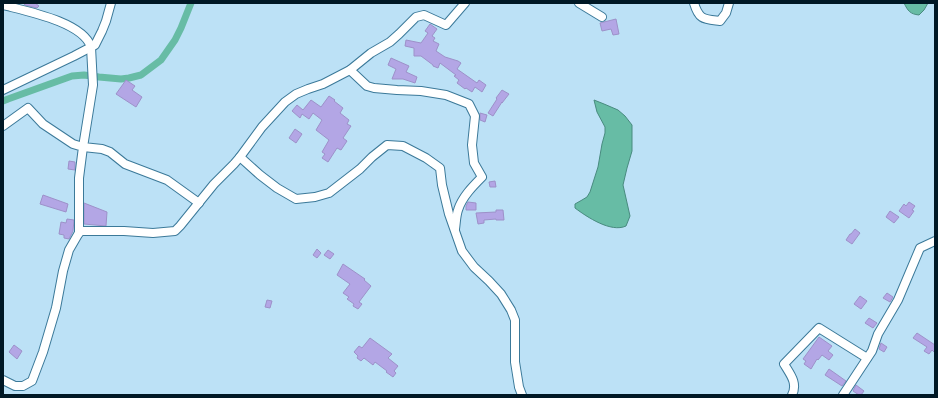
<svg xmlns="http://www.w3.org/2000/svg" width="938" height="398" viewBox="0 0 938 398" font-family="'Noto Sans',sans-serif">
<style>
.water{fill:#67bca5;stroke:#488b7f}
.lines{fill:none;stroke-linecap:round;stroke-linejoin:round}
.canal{stroke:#67bca5;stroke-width:7}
.building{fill:#b3a6e5;stroke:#9d91c9}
.minor-casing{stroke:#3b7999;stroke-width:10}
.minor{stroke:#fff;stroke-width:8}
</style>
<rect width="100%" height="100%" fill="#bce1f6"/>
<g class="water">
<path d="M904 3H928L924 10 919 15C910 14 908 11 904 3Z"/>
<path d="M594 100 604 104 618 110 625 116 632 125V151L627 168 623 185 630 216 626 226C611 233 587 217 575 208V204L582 200 587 197 590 192 598 167 602 144 605 133V127L597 112Z"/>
</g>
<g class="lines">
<path class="canal" d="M3 101 8 99 72 76 84 75 99 77 121 79 129 78 141 75 161 60 175 40 181 28 191 3"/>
</g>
<g class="building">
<path d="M23 3H35L39 6 37 8 25 5Z"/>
<path d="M616 19 619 34 613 35 611 29 602 31 600 23Z"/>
<path d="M430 24 437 29 432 36 435 38 433 41 439 44 436 51 445 57 458 61 461 63 457 69 477 83 479 80 486 85 482 92 475 87 472 92 466 88 465 89 457 83 459 80 454 76 456 75 440 63 438 68 433 66V65L421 56H414V48L405 46 406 40 421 43 428 33 425 31Z"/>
<path d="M391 58 409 66 406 72 417 77 415 83 403 79H392L396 69 388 65Z"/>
<path d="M126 80 135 86 132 90 142 97 136 107 116 94Z"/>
<path d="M502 90 509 94 502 103V102L493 116 488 113 497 99 496 98Z"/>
<path d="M329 96 335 100 334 101 343 108 340 113 349 120 347 124 351 126 343 138 347 141 341 150 337 148 328 162 322 158 325 154 322 152 329 140 316 130 322 120 313 113 309 119 302 114 300 118 292 111 297 105 303 110 311 100 321 107Z"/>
<path d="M480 113 487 115 485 122 480 120Z"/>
<path d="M295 129 302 134 296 143 289 138Z"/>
<path d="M69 161 75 162V170L68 169Z"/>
<path d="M495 181 496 187H490L489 182Z"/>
<path d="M43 195 68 204 66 212 40 204Z"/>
<path d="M468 202 476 203V210H466V206Z"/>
<path d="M909 202 915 206 912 210 914 211 909 218 899 211 904 204 906 206Z"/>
<path d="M84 203 107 212 106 226 84 224Z"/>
<path d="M496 210H503L504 220H496V219L484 220V223L478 224 476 213 496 212Z"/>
<path d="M890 211 899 217 894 223 886 217Z"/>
<path d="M67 219 74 220 73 231 69 239 64 238V235L59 234 61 222 66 223Z"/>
<path d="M855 229 860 233 852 244 846 240 850 234H851Z"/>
<path d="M317 249 321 253 317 258 313 255Z"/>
<path d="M328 250 334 254 330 259 324 255Z"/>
<path d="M343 264 365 279 364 280 371 286 359 302 362 304 358 309 353 306 354 304 347 299 349 297 343 293 350 284 337 275Z"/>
<path d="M887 293 893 297 890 302 883 298Z"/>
<path d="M860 296 867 301 861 309 854 304Z"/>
<path d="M267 300 272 301 270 308 265 307Z"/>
<path d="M869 318 877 323 873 328 865 323Z"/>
<path d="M917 333 935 345V353L932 350 929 354 924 351 927 347 913 338Z"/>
<path d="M819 337 832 346 828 351 833 355 829 360 822 355 818 360 817 359 811 369 804 364 806 361 803 359Z"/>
<path d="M370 338 392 354 388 358 398 366 394 371 396 373 393 377 386 372 387 371 375 362 373 365 364 358 361 361 357 358 358 356 354 352 359 346 362 348Z"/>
<path d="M881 343 887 347 884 352 879 349Z"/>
<path d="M14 345 22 351 17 359 9 352Z"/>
<path d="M829 369 846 381 842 386 825 375Z"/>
<path d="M856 385 864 391 861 395H859L853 391Z"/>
</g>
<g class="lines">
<g class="minor-casing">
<g id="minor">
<path d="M465 3 446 25 424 15 416 17 399 34 390 42 371 53 350 70 323 84 308 89 296 94 285 102 262 127 240 157 260 175 277 188 296 199 315 197 329 193 360 169 372 157 387 145 403 146 426 158 440 168 442 185 449 214 462 251 474 267 489 281 501 294 511 310 515 320V362L519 387 522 395"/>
<path d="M579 3 602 17"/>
<path d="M694 3C699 20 704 19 720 21L726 13 729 3"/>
<path d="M3 5C26 11 83 22 91 47L93 85 83 147 102 149 110 152 125 164 167 180 199 203"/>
<path d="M350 70 367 86 374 88 397 90 421 91 446 95 469 104 475 116 472 145 474 163 482 177C473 186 462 197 458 210 456 216 456 222 455 229"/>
<path d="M3 90 74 56 95 45 102 31 106 21 111 3"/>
<path d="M3 126 28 108 43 124 73 144 83 147 79 178V233"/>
<path d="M3 380 15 386H23L32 381 43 352 56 308 63 271 69 250 80 231H124L153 233 175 231 180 226 214 184 234 164 240 157"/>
<path d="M792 395C798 383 790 374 784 364L819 328 867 358"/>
<path d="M843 395 872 351 878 334 898 300 920 248 935 241"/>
</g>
</g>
<use href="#minor" class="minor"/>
</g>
<rect width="938" height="398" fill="none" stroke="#001825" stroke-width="8"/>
</svg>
